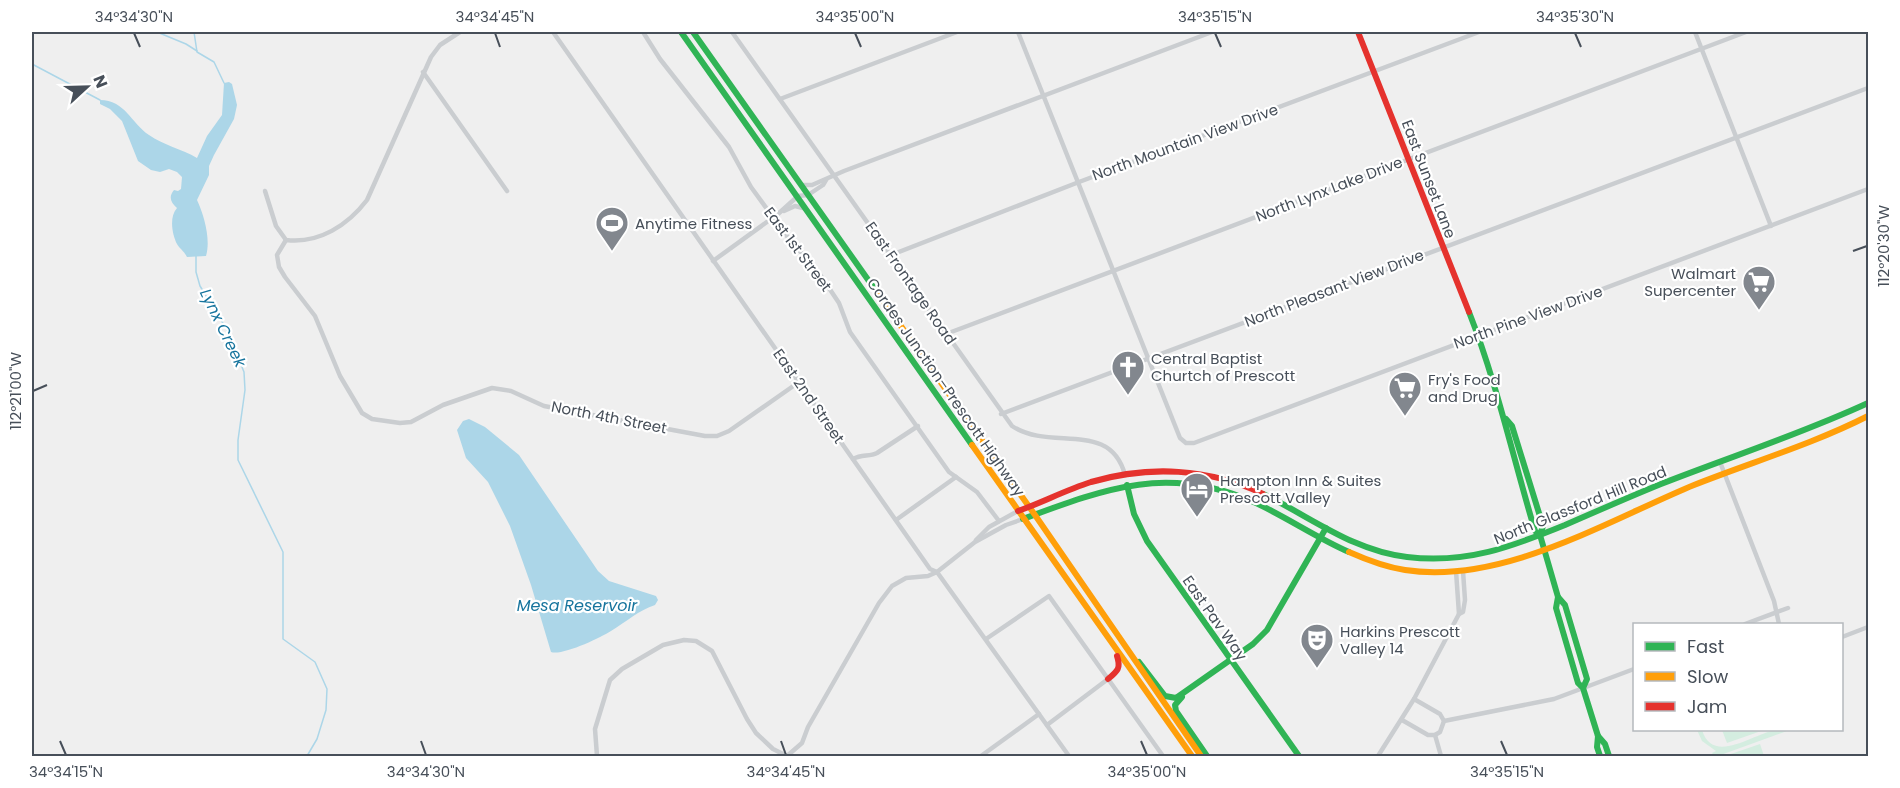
<svg xmlns="http://www.w3.org/2000/svg" width="1900" height="788" viewBox="0 0 1900 788" font-family="Poppins,sans-serif">
<style>
.green{fill:#d4ede0}
.water{fill:#acd6e8}
.lines{fill:none;stroke-linecap:round;stroke-linejoin:round}
.stream{stroke:#acd6e8;stroke-width:1.5}
.street{stroke:#cacdd0;stroke-width:4.5}
.fast{stroke:#30b455;stroke-width:6}
.slow{stroke:#ff9f0a;stroke-width:6}
.jam{stroke:#e5322d;stroke-width:6}
.ticks{fill:none;stroke:#474f59;stroke-width:2}
.labels{text-anchor:middle;dominant-baseline:central;stroke-width:4.5;stroke-linejoin:round;paint-order:stroke}
.street-label{font-size:15px;fill:#474f59;stroke:#fff}
.poi-label{font-size:15px;fill:#474f59;stroke:#fff;text-anchor:start}
.water-label{font-size:16px;font-style:italic;fill:#16749d;stroke:#fff}
.neatline{fill:none;stroke:#474f59;stroke-width:2}
.ticks-label{font-size:15px;text-anchor:middle;fill:#474f59}
</style>
<rect width="100%" height="100%" fill="#efefef"/>
<g class="green">
<path d="M1697 730H1702C1713 766 1754 733 1776 730 1780 729 1786 730 1790 730L1718 756H1714L1712 753 1716 751 1702 741Z"/>
<path d="M1722 730H1764L1727 743Z"/>
<path d="M1760 744 1764 756H1725Z"/>
</g>
<g class="water">
<path d="M229 82 232 84 237 105 234 119 214 155 209 166V175L197 200C204 215 211 239 206 256L187 257C184 251 180 249 177 244 172 234 169 217 177 208 171 203 168 197 174 190L178 191 181 189 182 177 177 172 169 169 160 172 151 170 138 161 122 121 110 109 100 104V100C125 100 131 123 149 135 163 145 182 149 197 158L207 136 222 115 224 83Z"/>
<path d="M469 419 485 427 519 455 598 571 609 581 656 596 658 600 655 605C639 610 626 622 611 631 600 638 562 656 551 652L531 585 510 526 488 482 466 458 457 430 463 421Z"/>
</g>
<g class="lines">
<g class="stream">
<path d="M157 32 186 44 197 51"/>
<path d="M194 32 197 52 214 62 224 83"/>
<path d="M32 64 100 100"/>
<path d="M196 254V272L200 286 226 328 244 372 245 390 238 440V460L283 552V639L315 662 327 689 326 710 317 739 307 756"/>
</g>
<g class="street">
<path d="M553 32 930 569 937 572 1069 756"/>
<path d="M643 32 660 59 729 147 751 187 786 235 819 273 839 303 850 332 949 472 977 492 999 521"/>
<path d="M732 32 1012 426C1051 452 1110 419 1125 475"/>
<path d="M1018 32 1180 438 1186 443H1194L1868 189"/>
<path d="M1695 32 1771 226"/>
<path d="M423 72 507 191"/>
<path d="M780 99 957 32"/>
<path d="M802 185H812L844 171 1212 32"/>
<path d="M265 191 276 226 286 240C319 244 348 225 367 200L431 57 440 45 460 32"/>
<path d="M784 211 795 206 803 208"/>
<path d="M286 240 277 255 279 267 285 277 315 316 340 376 362 413 372 419 400 423 411 422 443 405 492 388 511 391 544 406 705 436H717L729 431 799 382"/>
<path d="M891 255 1079 182 1479 32"/>
<path d="M713 261 778 214 798 196 808 195 823 185 826 180"/>
<path d="M946 334 1746 32"/>
<path d="M1001 414 1868 88"/>
<path d="M853 459C862 454 869 457 877 453L918 426"/>
<path d="M1720 462 1774 601 1779 624"/>
<path d="M896 520 956 477"/>
<path d="M976 540 989 527 1018 511"/>
<path d="M1456 571 1459 614"/>
<path d="M1745 624 1788 608"/>
<path d="M1842 637 1868 627"/>
<path d="M986 639 1049 596 1163 756"/>
<path d="M1402 720 1428 735H1435L1440 732 1444 721 1440 714 1414 699"/>
<path d="M1444 721 1554 699 1634 669"/>
<path d="M1047 725 1108 679"/>
<path d="M1435 735 1441 756"/>
<path d="M597 756 595 729 610 680 622 669 663 645 684 640 696 641 712 651 747 719 756 733 773 749 787 756 802 743 808 727 879 603 892 586 906 578 928 576 937 572 975 542 1006 525 1023 519"/>
<path d="M981 756 1039 714"/>
<path d="M1378 756 1414 699 1459 614 1463 612 1465 600 1463 571"/>
</g>
<g class="fast">
<path d="M681 32 972 445"/>
<path d="M693 32 876 291"/>
<path d="M1469 312C1497 383 1513 458 1535 531L1540 535 1558 597"/>
<path d="M1506 419 1512 426 1543 526 1540 535"/>
<path d="M1127 485 1134 514 1147 541 1299 756"/>
<path d="M1263 494C1311 517 1353 551 1407 557 1467 564 1511 547 1565 525 1597 511 1629 497 1661 484 1730 457 1801 434 1868 403"/>
<path d="M1023 519C1106 488 1169 464 1256 503 1288 518 1317 538 1349 552"/>
<path d="M1139 662 1165 696 1176 698 1253 644 1267 630 1326 528"/>
<path d="M1583 688 1587 679 1565 605 1558 597 1556 608 1578 683 1583 688 1598 736 1597 747 1600 756"/>
<path d="M1182 697 1175 705 1176 711 1207 756"/>
<path d="M1598 736 1605 744 1609 756"/>
</g>
<g class="slow">
<path d="M876 291 1035 515 1201 756"/>
<path d="M972 445 1192 756"/>
<path d="M1349 552C1367 560 1385 567 1405 570 1502 585 1607 521 1694 485 1752 462 1813 444 1868 416"/>
</g>
<g class="jam">
<path d="M1358 32 1469 312"/>
<path d="M1018 511C1043 502 1066 490 1091 482 1149 465 1209 468 1263 494"/>
<path d="M1108 679C1118 671 1121 668 1117 656"/>
</g>
</g>
<path class="ticks" d="M134 33 140 47M495 33 500 47M855 33 861 47M1215 33 1221 47M1575 33 1581 47M1853 251 1867 246M33 391 47 385M60 741 66 755M421 741 426 755M781 741 786 755M1141 741 1147 755M1501 741 1507 755"/>
<defs>
<g id="stadium-pin" transform="scale(1.725)"><path d="M0 17L-7.5 6A9.5 9.5 0 1 1 7.5 6Z" fill="#82878e" stroke="#fff"/><path d="M0-5a6.5 5 0 1 0 0 10a6.5 5 0 1 0 0-10ZM-3.5-1.8h7v3.6h-7Z" fill="#fff"/></g>
<g id="supermarket-pin" transform="scale(1.725)"><path d="M0 17L-7.5 6A9.5 9.5 0 1 1 7.5 6Z" fill="#82878e" stroke="#fff"/><path d="M-6-5.5h2.5l.6 2H6L4.5 2H-2.5L-4.4-4H-6ZM-1.5 3.2a1.3 1.3 0 1 0 .1 0ZM3 3.2a1.3 1.3 0 1 0 .1 0Z" fill="#fff"/></g>
<g id="church-pin" transform="scale(1.725)"><path d="M0 17L-7.5 6A9.5 9.5 0 1 1 7.5 6Z" fill="#82878e" stroke="#fff"/><path d="M-1.2-6h2.4v3.5h3.3v2.4h-3.3V6h-2.4V-.1h-3.3v-2.4h3.3Z" fill="#fff"/></g>
<g id="hotel-pin" transform="scale(1.725)"><path d="M0 17L-7.5 6A9.5 9.5 0 1 1 7.5 6Z" fill="#82878e" stroke="#fff"/><path d="M-6-4.5h1.5V1H6V5H4.5V3h-9V5H-6ZM-4 0a1.8 1.8 0 1 1 3.6 0ZM.5 0V-2.5h3Q6-2.5 6 0Z" fill="#fff"/></g>
<g id="theatre-pin" transform="scale(1.725)"><path d="M0 17L-7.5 6A9.5 9.5 0 1 1 7.5 6Z" fill="#82878e" stroke="#fff"/><path d="M-5-5.5Q0-4 5-5.5V0Q5 5 0 6Q-5 5-5 0ZM-3.3-2.5H-1v1.5H-3.3ZM1-2.5H3.3v1.5H1ZM-2.8 1Q0 5.5 2.8 1Z" fill="#fff"/></g>
</defs>
<g fill-rule="evenodd">
<use href="#stadium-pin" x="612" y="223"/>
<use href="#supermarket-pin" x="1759" y="282"/>
<use href="#church-pin" x="1128" y="367"/>
<use href="#supermarket-pin" x="1405" y="388"/>
<use href="#hotel-pin" x="1197" y="489"/>
<use href="#theatre-pin" x="1317" y="640"/>
</g>
<g class="labels">
<g class="street-label">
<text transform="translate(1185 142) rotate(-20)">North Mountain View Drive</text>
<text transform="translate(1429 179) rotate(69)">East Sunset Lane</text>
<text transform="translate(1329 189) rotate(-21)">North Lynx Lake Drive</text>
<text transform="translate(798 249) rotate(53)">East 1st Street</text>
<text transform="translate(911 283) rotate(55)">East Frontage Road</text>
<text transform="translate(1334 288) rotate(-21)">North Pleasant View Drive</text>
<text transform="translate(1528 317) rotate(-20)">North Pine View Drive</text>
<text transform="translate(946 387) rotate(55)">Cordes Junction–Prescott Highway</text>
<text transform="translate(809 396) rotate(55)">East 2nd Street</text>
<text transform="translate(609 417) rotate(11)">North 4th Street</text>
<text transform="translate(1580 505) rotate(-22)">North Glassford Hill Road</text>
<text transform="translate(1215 618) rotate(55)">East Pav Way</text>
</g>
<g class="poi-label">
<text x="635" y="223">Anytime Fitness</text>
<text x="1736" y="273" text-anchor="end">Walmart<tspan x="1736" dy="17">Supercenter</tspan></text>
<text x="1151" y="358">Central Baptist<tspan x="1151" dy="17">Churtch of Prescott</tspan></text>
<text x="1428" y="379">Fry's Food<tspan x="1428" dy="17">and Drug</tspan></text>
<text x="1220" y="480">Hampton Inn &amp; Suites<tspan x="1220" dy="17">Prescott Valley</tspan></text>
<text x="1340" y="631">Harkins Prescott<tspan x="1340" dy="17">Valley 14</tspan></text>
</g>
<g class="water-label">
<text transform="translate(223 328) rotate(64)">Lynx Creek</text>
<text x="577" y="605">Mesa Reservoir</text>
</g>
</g>
<rect width="1900" height="788" fill="none" stroke="#ffffff" stroke-width="66"/>
<rect x="1633" y="623" width="210" height="108" fill="#ffffff" stroke="#b5b9bd" stroke-width="1.5"/>
<rect x="1645" y="642" width="30" height="9" fill="#30b455" stroke="#b5b9bd" stroke-width="1.5"/>
<text x="1687" y="653" font-size="18" fill="#474f59">Fast</text>
<rect x="1645" y="672" width="30" height="9" fill="#ff9f0a" stroke="#b5b9bd" stroke-width="1.5"/>
<text x="1687" y="683" font-size="18" fill="#474f59">Slow</text>
<rect x="1645" y="702" width="30" height="9" fill="#e5322d" stroke="#b5b9bd" stroke-width="1.5"/>
<text x="1687" y="713" font-size="18" fill="#474f59">Jam</text>
<g transform="translate(87 87) rotate(68)" stroke="#ffffff" stroke-width="4.5" paint-order="stroke">
<path d="M0-4.5L10 22L0 15L-10 22Z" fill="#474f59"/>
<text y="-9" font-size="16" font-weight="bold" text-anchor="middle" fill="#474f59">N</text>
</g>
<rect x="33" y="33" width="1834" height="722" class="neatline"/>
<g class="ticks-label">
<text x="134" y="22">34°34'30"N</text>
<text x="495" y="22">34°34'45"N</text>
<text x="855" y="22">34°35'00"N</text>
<text x="1215" y="22">34°35'15"N</text>
<text x="1575" y="22">34°35'30"N</text>
<text transform="translate(1884 246) rotate(-90)" y="5">112°20'30"W</text>
<text transform="translate(16 391) rotate(-90)" y="5">112°21'00"W</text>
<text x="66" y="777">34°34'15"N</text>
<text x="426" y="777">34°34'30"N</text>
<text x="786" y="777">34°34'45"N</text>
<text x="1147" y="777">34°35'00"N</text>
<text x="1507" y="777">34°35'15"N</text>
</g>
</svg>
